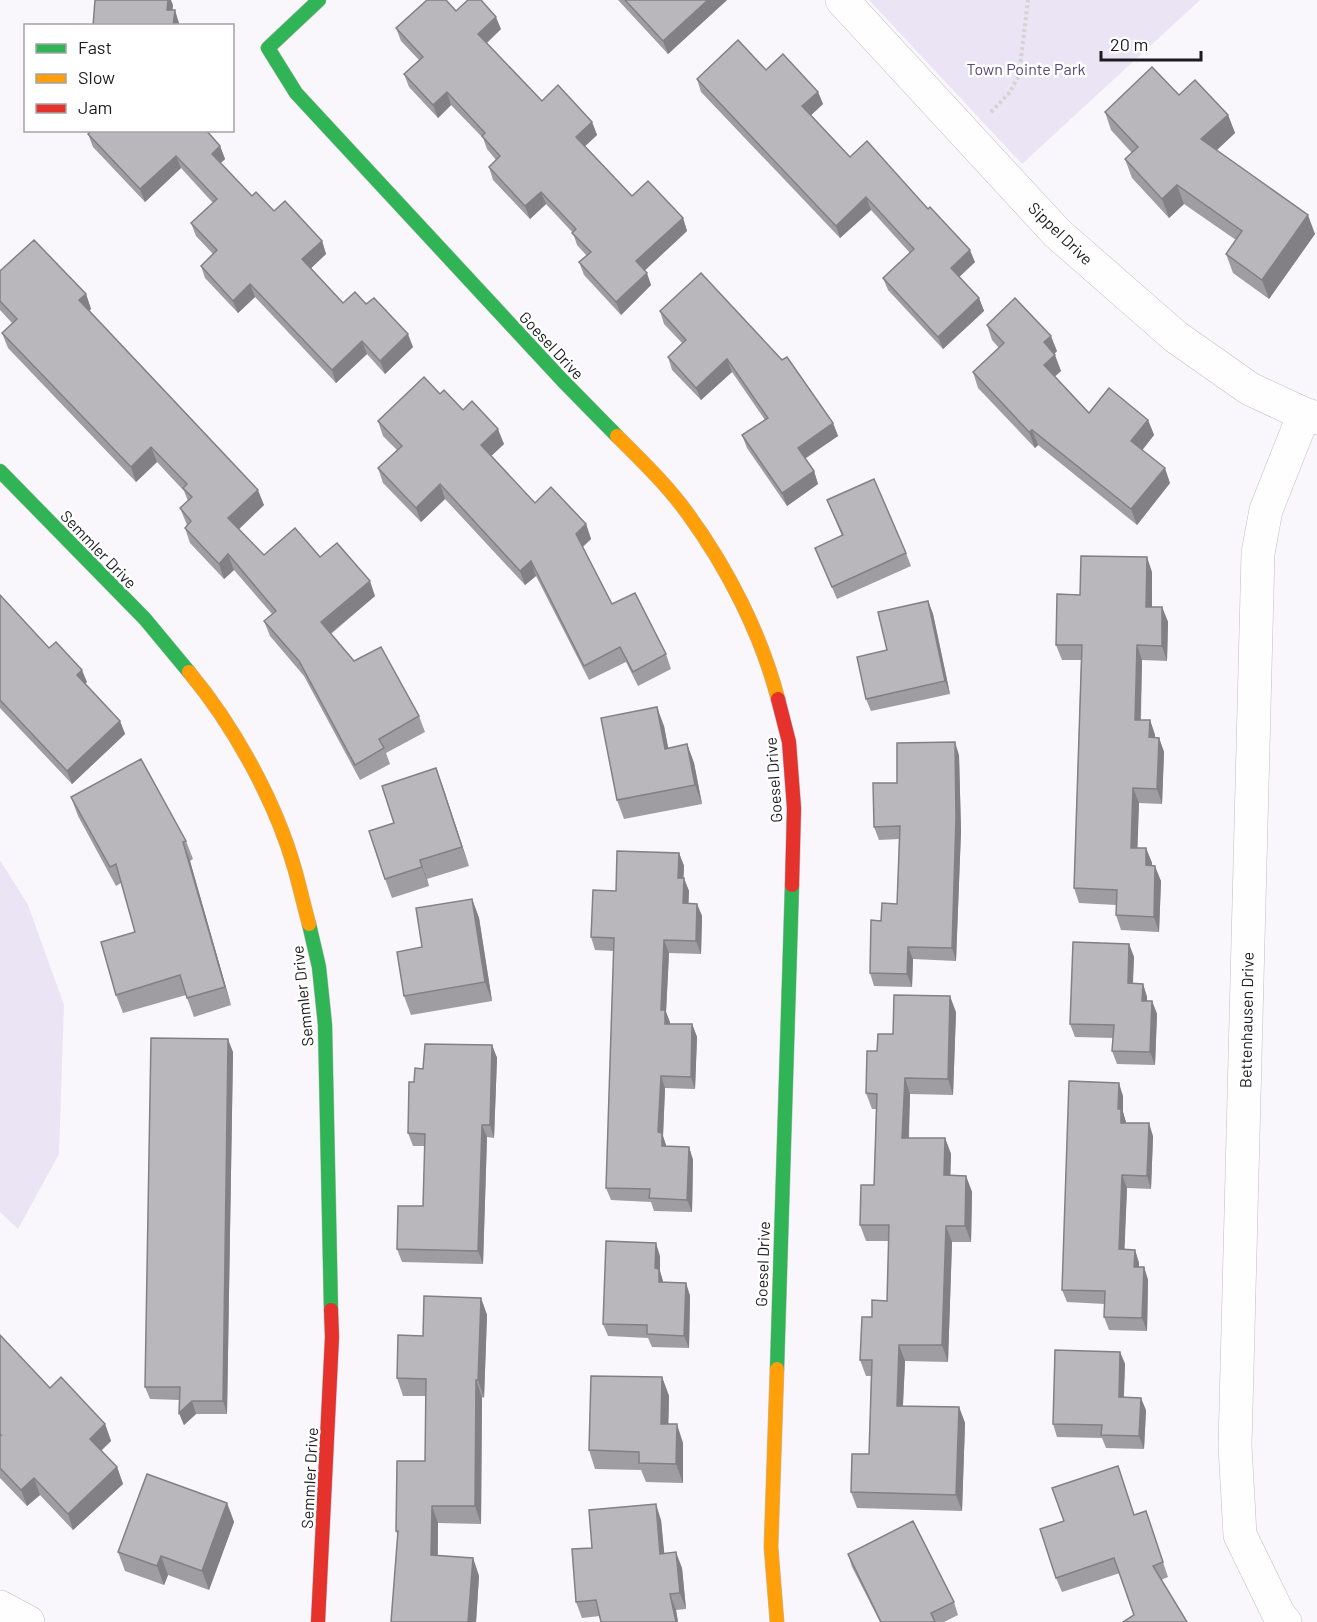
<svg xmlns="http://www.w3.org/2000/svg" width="1317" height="1622" viewBox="0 0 1317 1622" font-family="Barlow,sans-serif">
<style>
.green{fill:#eae4f5}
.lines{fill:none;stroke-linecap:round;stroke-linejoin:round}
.street-casing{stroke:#c0bec3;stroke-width:34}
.fast-casing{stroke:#c0bec3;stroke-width:15}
.slow-casing{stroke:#c0bec3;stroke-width:15}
.jam-casing{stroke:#c0bec3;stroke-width:15}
.path{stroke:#d4d3d4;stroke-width:4;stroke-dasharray:3 3;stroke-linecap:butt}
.street{stroke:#fefeff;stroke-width:33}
.fast{stroke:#30b455;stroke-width:14}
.slow{stroke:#ff9f0a;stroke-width:14}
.jam{stroke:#e5322d;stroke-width:14}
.wall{fill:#9f9da2}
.shaded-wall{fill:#828084}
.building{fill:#b9b7bc;stroke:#828084;stroke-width:1.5}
.labels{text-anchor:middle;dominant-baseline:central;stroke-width:5;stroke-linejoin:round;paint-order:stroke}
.park-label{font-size:16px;fill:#5a4a77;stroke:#fff}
.street-label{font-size:16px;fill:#1c1b1f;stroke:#fff}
</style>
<rect width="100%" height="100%" fill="#f9f7fc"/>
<g class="green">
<path d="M869 0H1200L1022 164Z"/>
<path d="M0 860 28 905 64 1005 59 1154 18 1229 0 1212Z"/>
</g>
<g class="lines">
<g class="street-casing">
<g id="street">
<path d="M842 0 1057 233 1176 337 1250 389 1304 414 1317 418"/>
<path d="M0 1607 28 1622"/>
<path d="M1285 1622 1279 1615 1240 1535 1235 1446 1258 553 1266 510 1304 414"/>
</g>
</g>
<g class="fast-casing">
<g id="fast">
<path d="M319 0 268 48 296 93 563 381 617 436"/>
<path d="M0 471 145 619 189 672"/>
<path d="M309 924 319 967 325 1025 331 1310"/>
<path d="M777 1369 792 885"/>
</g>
</g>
<g class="slow-casing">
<g id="slow">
<path d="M617 436C642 461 668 486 688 514 728 569 761 634 778 699"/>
<path d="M189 672C234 726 276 802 295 870 300 888 304 906 309 924"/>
<path d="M777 1369 771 1547 777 1622"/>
</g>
</g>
<g class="jam-casing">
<g id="jam">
<path d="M778 699 789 742 794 808 792 885"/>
<path d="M318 1622 332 1337 331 1310"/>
</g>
</g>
<path class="path" d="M991 112 1010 92 1019 75 1028 0"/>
<use href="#street" class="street"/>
<use href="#fast" class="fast"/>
<use href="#slow" class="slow"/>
<use href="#jam" class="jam"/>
</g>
<g class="wall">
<path d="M618 0H727L668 54Z"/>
<path d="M396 28 501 29 487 43 542 101 592 122 597 135 585 146 632 196 683 218 687 231 645 270 651 285 621 315 584 275 579 262 587 256 577 245 573 233 546 204 530 219 493 180 489 167 496 160 487 149 483 138 451 105 438 118 409 87 404 74 419 60 401 41Z"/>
<path d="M766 70 818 92 823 104 811 115 850 157 975 262 959 277 979 298 984 311 943 349 888 290 883 278 910 253 871 210 840 238 701 92 697 79Z"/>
<path d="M1179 95 1228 115 1235 133 1217 150 1315 234 1269 299 1233 273 1226 254 1236 240 1184 204 1169 218 1132 178 1125 159 1132 153 1111 130 1105 112Z"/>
<path d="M88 134 220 146 225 159 221 163 252 196 274 211 322 241 326 254 311 268 343 303 366 304 413 347 385 374 367 354 336 383 255 297 238 313 205 278 201 266 213 254 196 236 191 223 213 203 181 168 145 202 93 147Z"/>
<path d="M0 271 86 294 91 309 89 311 264 505 238 529 264 555 320 557 375 596 331 634 354 661 419 716 425 732 386 753 390 764 360 780 304 676 270 636 264 621 272 614 234 570 224 579 190 543 185 528 187 525 180 508 188 501 184 491 157 462 136 482 8 348 2 333 12 323 0 310Z"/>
<path d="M660 311 833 423 838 436 805 459 814 471 818 484 787 506 747 448 742 435 765 420 732 372 701 400 672 370 668 357 682 343 664 324Z"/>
<path d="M987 325 1057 351 1054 354 1061 371 1054 376 1089 413 1148 420 1154 435 1142 450 1170 483 1137 525 1038 445 1035 448 978 388 973 372 999 348 992 340Z"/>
<path d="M440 394 463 410 504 444 491 456 535 503 586 524 591 539 583 547 612 604 666 654 671 669 638 686 626 662 589 680 536 576 525 585 445 499 421 522 383 483 378 468 397 450 383 436 378 421Z"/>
<path d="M827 500 906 553 911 566 837 599 815 548 842 536Z"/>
<path d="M1152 572V607H1162L1168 622 1167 661 1142 660 1141 720H1150L1155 735V737L1159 738 1164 752 1162 804 1139 803 1137 848H1146L1152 863V866L1161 881 1159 932 1121 930 1116 915V905L1079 903 1074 888 1081 660H1062L1056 645 1080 595Z"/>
<path d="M0 595 49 648 87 682 85 684 120 721 125 734 72 784 0 708Z"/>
<path d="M928 601 933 614 950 694 871 711 866 699 887 650Z"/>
<path d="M664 726 668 748 687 744 694 763 702 804 624 819 617 800Z"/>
<path d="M959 755 961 831 956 961 913 959 912 987 874 986 870 973 881 921 897 904 899 839 879 840 874 827 897 783Z"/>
<path d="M436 768 469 866 427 879 429 886 392 898 385 879 394 823Z"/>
<path d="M71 797 186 841 193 859 190 861 231 1005 194 1017 186 995 123 1013 116 995 135 932 121 883 116 886 78 816Z"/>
<path d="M679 853 684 866 683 878 689 891 688 904H697L702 916 701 954 669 953 666 1012 670 1024H692L697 1037 695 1089 665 1088 663 1136 666 1146 689 1147 693 1160 692 1212 654 1211 651 1202 611 1200 606 1188 614 951 595 950 591 937 616 891Z"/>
<path d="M472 899 479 918 492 1001 411 1015 404 996 422 947Z"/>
<path d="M1129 944 1134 957 1133 984H1143L1147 997V1001H1152L1157 1014 1155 1065 1117 1064 1112 1051 1113 1038 1075 1037 1070 1024Z"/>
<path d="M956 1012 953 1095 910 1094 909 1138H945L951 1154 950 1176H966L972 1192 971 1242H952L948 1362 905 1361 903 1406 959 1407 965 1423 962 1511 857 1508 851 1492 869 1454 871 1376H866L860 1360 872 1317 887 1301 889 1241H866L860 1225 874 1185 876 1109H872L866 1093 877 1051Z"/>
<path d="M492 1045 497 1058 494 1138 487 1137 483 1264 402 1262 397 1249 423 1206 425 1146H413L408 1133 414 1082 423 1069Z"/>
<path d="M233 1052 227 1414H196L184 1425 179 1413 180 1400 150 1399 145 1387Z"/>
<path d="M1123 1096V1112L1126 1123 1153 1136 1151 1189 1127 1188 1124 1249 1135 1250 1139 1263V1267H1144L1148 1280 1147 1331 1109 1330 1104 1317 1105 1304 1067 1302 1062 1290Z"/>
<path d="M660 1256V1271L663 1282 686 1283 690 1296 689 1348 652 1347 648 1338 608 1336 603 1324Z"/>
<path d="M424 1296 481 1298 487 1315 484 1398 482 1397 481 1524 438 1523V1556L473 1558 479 1576 476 1622H391L398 1536 396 1531 397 1461H425L426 1396H403L397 1378 398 1335 423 1336Z"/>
<path d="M0 1335 50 1388 105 1424 111 1441 101 1451 117 1467 123 1484 73 1530 40 1495 27 1506 0 1478Z"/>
<path d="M1120 1352 1125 1364 1124 1397 1146 1410 1144 1449 1106 1448 1102 1438 1057 1437 1053 1424Z"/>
<path d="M662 1377 669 1396 668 1424 683 1443V1483L646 1482 641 1470 595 1469 589 1450Z"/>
<path d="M1118 1466 1134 1515 1146 1511 1168 1577 1161 1580 1134 1615 1120 1573 1062 1592 1056 1578 1064 1521Z"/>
<path d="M227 1503 234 1522 209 1590 168 1575 164 1585 125 1571 118 1552Z"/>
<path d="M661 1520 664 1554 682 1568 686 1609 676 1610 678 1622H601L600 1616 582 1618 576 1602 592 1548Z"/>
<path d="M848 1554 954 1602 958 1615 944 1622H880L852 1567Z"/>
</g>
<g class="shaded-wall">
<path d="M168 0H171L173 5 172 22 167 10Z"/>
<path d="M708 0H727L668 54 663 41Z"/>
<path d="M175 10 179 23V26H173Z"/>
<path d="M496 17 501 29 483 46 478 34Z"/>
<path d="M447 92 451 105 438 118 433 105Z"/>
<path d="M818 92 823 104 807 119 802 106Z"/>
<path d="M1228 115 1235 133 1208 158 1201 139Z"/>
<path d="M592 122 597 135 581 150 576 137Z"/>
<path d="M220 146 225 159 217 166 212 154Z"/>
<path d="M176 156 181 168 145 202 140 189Z"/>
<path d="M1177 185 1184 204 1169 218 1162 199Z"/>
<path d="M541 192 546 204 530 219 525 206Z"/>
<path d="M866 197 871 210 840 238 836 226Z"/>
<path d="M1308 215 1315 234 1269 299 1262 280Z"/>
<path d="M683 218 687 231 641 274 636 261Z"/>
<path d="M322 241 326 254 307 272 302 259Z"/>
<path d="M970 250 975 262 955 281 951 268Z"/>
<path d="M647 273 651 285 621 315 616 302Z"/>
<path d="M250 284 255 297 238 313 233 301Z"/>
<path d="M86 294 91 309 84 316 79 300Z"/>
<path d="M979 298 984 311 943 349 938 337Z"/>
<path d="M408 334 413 347 385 374 380 361Z"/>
<path d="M1051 336 1057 351 1049 358 1044 342Z"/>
<path d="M362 341 367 354 336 383 332 370Z"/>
<path d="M1055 355 1061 371 1050 381 1044 365Z"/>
<path d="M727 359 732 372 701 400 696 388Z"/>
<path d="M1148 420 1154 435 1137 457 1131 441Z"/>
<path d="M833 423 838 436 802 460 798 448Z"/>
<path d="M498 429 504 444 487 460 481 445Z"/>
<path d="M1032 430 1038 445 1035 448 1029 432Z"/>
<path d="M151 447 157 462 136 482 131 467Z"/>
<path d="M1165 468 1170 483 1137 525 1131 509Z"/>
<path d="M814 471 818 484 787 506 782 493Z"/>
<path d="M440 484 445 499 421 522 416 508Z"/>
<path d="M258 490 264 505 234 534 228 518Z"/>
<path d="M586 524 591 539 581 548 576 534Z"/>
<path d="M228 554 234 570 224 579 219 564Z"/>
<path d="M1147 557 1152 572V622L1146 607Z"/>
<path d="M531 561 536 576 525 585 520 571Z"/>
<path d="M370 581 375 596 326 637 321 622Z"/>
<path d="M928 601 933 614 950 694 945 681Z"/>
<path d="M1162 607 1168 622 1167 661 1162 646Z"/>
<path d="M1137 645 1142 660 1140 734 1135 720Z"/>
<path d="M82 670 87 682 81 687 77 675Z"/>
<path d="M657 707 664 726 672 768 665 749Z"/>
<path d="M1150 720 1155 735 1154 752 1149 737Z"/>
<path d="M120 721 125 734 72 784 67 771Z"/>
<path d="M1159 738 1164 752 1162 804 1157 789Z"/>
<path d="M955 742 959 755 961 831 956 961 952 948Z"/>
<path d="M687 744 694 763 702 804 695 785Z"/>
<path d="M436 768 443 787 469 866 462 847Z"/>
<path d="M1133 788 1139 803 1137 863 1131 848Z"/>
<path d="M183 842 190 861 231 1005 225 987Z"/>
<path d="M1146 848 1152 863 1151 880 1146 865Z"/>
<path d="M679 853 684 866 683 891 678 878Z"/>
<path d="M420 860 427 879 429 886 422 867Z"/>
<path d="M1155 866 1161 881 1159 932 1154 917Z"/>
<path d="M684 878 689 891 688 916 683 903Z"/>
<path d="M472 899 479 918 492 1001 485 982Z"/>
<path d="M697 904 702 916 701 954 696 941Z"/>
<path d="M664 940 669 953 666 1012 670 1022 669 1036 661 1010Z"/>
<path d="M1129 944 1134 957 1132 996 1128 983Z"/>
<path d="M908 947 913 959 912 987 907 974Z"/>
<path d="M1143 984 1147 997V1014L1142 1001Z"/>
<path d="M950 996 956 1012 953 1095 948 1079Z"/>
<path d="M1152 1001 1157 1014 1155 1065 1150 1052Z"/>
<path d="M692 1024 697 1037 695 1089 691 1077Z"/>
<path d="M228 1039 233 1052 227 1414 223 1401Z"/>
<path d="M492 1045 497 1058 494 1138 490 1125Z"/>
<path d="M661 1076 665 1088 663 1136 666 1145V1159L658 1132Z"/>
<path d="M905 1078 910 1094 908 1154 902 1138Z"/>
<path d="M1119 1083 1123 1096V1112L1126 1122V1135L1118 1109Z"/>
<path d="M1149 1123 1153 1136 1151 1189 1147 1176Z"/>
<path d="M482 1125 487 1137 483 1264 478 1251Z"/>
<path d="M945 1138 951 1154 950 1191 944 1175Z"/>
<path d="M689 1147 693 1160 692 1212 687 1200Z"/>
<path d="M1122 1175 1127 1188 1124 1262 1119 1249Z"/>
<path d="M966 1176 972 1192 971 1242 965 1226Z"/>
<path d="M946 1226 952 1242 948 1362 942 1345Z"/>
<path d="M656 1243 660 1256V1271L663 1281V1295L655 1268Z"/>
<path d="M1135 1250 1139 1263V1280L1134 1267Z"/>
<path d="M1144 1267 1148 1280 1147 1331 1142 1318Z"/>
<path d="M686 1283 690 1296 689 1348 684 1336Z"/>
<path d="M481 1298 487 1315 484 1398 478 1380Z"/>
<path d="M899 1345 905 1361 902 1422 897 1406Z"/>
<path d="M1120 1352 1125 1364 1123 1409 1119 1397Z"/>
<path d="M662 1377 669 1396 668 1443 661 1424Z"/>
<path d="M476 1380 482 1397 481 1524 475 1506Z"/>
<path d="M1141 1398 1146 1410 1144 1449 1139 1436Z"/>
<path d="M192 1401 196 1414 184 1425 179 1413Z"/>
<path d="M959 1407 965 1423 962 1511 956 1495Z"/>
<path d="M105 1424 111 1441 96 1455 90 1439Z"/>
<path d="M677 1424 683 1443V1483L676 1464Z"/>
<path d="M117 1467 123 1484 73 1530 68 1514Z"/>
<path d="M34 1478 40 1495 27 1506 21 1490Z"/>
<path d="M227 1503 234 1522 209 1590 202 1571Z"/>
<path d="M656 1504 661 1520 666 1570 660 1554Z"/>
<path d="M432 1506 438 1523 437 1573 431 1555Z"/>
<path d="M676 1552 682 1568 686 1609 680 1593Z"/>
<path d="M161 1556 168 1575 164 1585 157 1566Z"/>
<path d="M473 1558 479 1576 476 1622H468Z"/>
<path d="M670 1594 676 1610 678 1622H676Z"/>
</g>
<g class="building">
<path d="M95 0H168L167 10H175L173 26H93Z"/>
<path d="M427 0H446L456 11 468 0H481L496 17 478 34 542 101 558 85 592 122 576 137 632 196 648 181 683 218 636 261 647 273 616 302 579 262 591 252 572 233 576 229 541 192 525 206 489 167 500 156 482 136 485 133 447 92 433 105 404 74 423 57 396 28Z"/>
<path d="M625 0H708L663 41Z"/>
<path d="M738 40 766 70 783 54 818 92 802 106 850 157 867 141 928 209 930 207 970 250 951 268 979 298 938 337 883 278 914 249 866 197 836 226 697 79Z"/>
<path d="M1152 67 1179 95 1195 80 1228 115 1201 139 1308 215 1262 280 1226 254 1242 231 1177 185 1162 199 1125 159 1138 147 1105 112Z"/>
<path d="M93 130H206L220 146 212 154 252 196 256 192 274 211 285 201 322 241 302 259 343 303 355 292 366 304 374 298 408 334 380 361 362 341 332 370 250 284 233 301 201 266 217 250 191 223 217 199 176 156 140 189 88 134Z"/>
<path d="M34 240 86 294 79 300 258 490 228 518 264 555 295 528 320 557 337 543 370 581 321 622 354 661 381 647 419 716 379 739 384 748 355 765 299 661 264 621 276 611 228 554 219 564 185 528 191 521 180 508 192 497 183 488 187 484 151 447 131 467 2 333 17 319 0 301V271Z"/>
<path d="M701 273 782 360 787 357 833 423 798 448 814 471 782 493 742 435 768 418 727 359 696 388 668 357 686 340 660 311Z"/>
<path d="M1015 298 1051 336 1044 342 1055 355 1044 365 1089 413 1109 388 1148 420 1131 441 1165 468 1131 509 1032 430 1029 432 973 372 1004 343 987 325Z"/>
<path d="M424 377 440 394 444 390 463 410 472 401 498 429 481 445 535 503 551 487 586 524 576 534 612 604 635 593 666 654 633 672 620 647 584 666 531 561 520 571 440 484 416 508 378 468 402 446 378 421Z"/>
<path d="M874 479 906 553 832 587 815 548 843 535 827 500Z"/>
<path d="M1081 556 1147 557 1146 607H1162V646L1137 645 1135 720H1150L1149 737 1159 738 1157 789 1133 788 1131 848H1146V865L1155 866 1154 917 1116 915 1117 890 1074 888 1082 645H1056L1057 594 1080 595Z"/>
<path d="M0 595 49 648 56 642 82 670 77 675 120 721 67 771 0 700Z"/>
<path d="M928 601 945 681 866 699 857 657 887 650 878 612Z"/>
<path d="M657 707 665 749 687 744 695 785 617 800 601 718Z"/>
<path d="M955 742 956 818 952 948 908 947 907 974 870 973 871 920 881 921 882 903 897 904 900 826 874 827 873 783H897V743Z"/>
<path d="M141 759 186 841 183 842 225 987 187 998 180 975 116 995 101 942 135 932 116 864 110 867 71 797Z"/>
<path d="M436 768 462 847 420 860 422 867 385 879 369 831 394 823 382 786Z"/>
<path d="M617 851 679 853 678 878H684L683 903 697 904 696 941 664 940 661 1010H665V1024H692L691 1077 661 1076 658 1132 662 1133V1146L689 1147 687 1200 649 1198 650 1189 606 1188 614 938 591 937 593 890 616 891Z"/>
<path d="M472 899 485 982 404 996 397 952 422 947 416 908Z"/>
<path d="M1073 942 1129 944 1128 983 1143 984 1142 1001H1152L1150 1052 1112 1051 1114 1025 1070 1024Z"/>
<path d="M894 995 950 996 948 1079 905 1078 902 1138H945L944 1175 966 1176 965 1226H946L942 1345H899L897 1406 959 1407 956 1495 851 1492 852 1454H869L872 1360H860L862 1317H872V1300L887 1301 889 1225H860L861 1185H874L877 1094 866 1093 867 1051H877L878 1034H893Z"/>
<path d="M151 1038 228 1039 223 1401H192L179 1413 180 1387H145Z"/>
<path d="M425 1044 492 1045 490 1125H482L478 1251 397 1249 398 1206H423L425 1134 408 1133 409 1082H414L415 1068 423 1069Z"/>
<path d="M1069 1081 1119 1083 1118 1109H1121V1123H1149L1147 1176 1122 1175 1119 1249 1135 1250 1134 1267H1144L1142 1318 1104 1317 1105 1291 1062 1290Z"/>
<path d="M606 1241 656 1243 655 1268 659 1269V1282L686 1283 684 1336 647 1334V1325L603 1324Z"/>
<path d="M424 1296 481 1298 478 1380H476L475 1506H432L431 1555 473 1558 468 1622H391L398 1531H396L397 1461H425L426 1379 397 1378 398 1335 423 1336Z"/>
<path d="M0 1335 50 1388 61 1377 105 1424 90 1439 117 1467 68 1514 34 1478 21 1490 0 1468V1435H1L0 1434Z"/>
<path d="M1055 1350 1120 1352 1119 1397 1141 1398 1139 1436 1101 1435 1102 1425 1053 1424Z"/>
<path d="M591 1376 662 1377 661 1424H677L676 1464 639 1463V1452L589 1450Z"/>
<path d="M1118 1466 1134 1515 1146 1511 1163 1562 1153 1566 1187 1622H1123L1134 1615 1114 1558 1056 1578 1040 1529 1064 1521 1052 1488Z"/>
<path d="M147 1474 227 1503 202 1571 161 1556 157 1566 118 1552Z"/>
<path d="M656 1504 660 1554 676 1552 680 1593 670 1594 676 1622H601L596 1600 576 1602 572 1549 592 1548 589 1510Z"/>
<path d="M913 1521 954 1602 931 1613 935 1622H881L848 1554Z"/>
</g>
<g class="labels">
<g class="park-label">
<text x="1026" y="68">Town Pointe Park</text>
</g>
<g class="street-label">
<text transform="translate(1061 233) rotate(44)">Sippel Drive</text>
<text transform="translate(552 345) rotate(47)">Goesel Drive</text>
<text transform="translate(99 549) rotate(46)">Semmler Drive</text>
<text transform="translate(773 780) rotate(-94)">Goesel Drive</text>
<text transform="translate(302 996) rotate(-96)">Semmler Drive</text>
<text transform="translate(1246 1020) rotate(-89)">Bettenhausen Drive</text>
<text transform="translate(762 1264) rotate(-88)">Goesel Drive</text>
<text transform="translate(309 1478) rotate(-87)">Semmler Drive</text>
</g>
</g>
<rect x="24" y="24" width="210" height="108" fill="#ffffff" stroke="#a4a4a5" stroke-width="1.5"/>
<rect x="36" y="44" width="30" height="9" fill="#30b455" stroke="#a4a4a5" stroke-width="1.5"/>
<text x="78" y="54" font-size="18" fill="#1c1b1f">Fast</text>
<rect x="36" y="74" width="30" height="9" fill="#ff9f0a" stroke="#a4a4a5" stroke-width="1.5"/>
<text x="78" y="84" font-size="18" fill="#1c1b1f">Slow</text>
<rect x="36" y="104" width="30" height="9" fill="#e5322d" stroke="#a4a4a5" stroke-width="1.5"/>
<text x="78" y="114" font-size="18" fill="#1c1b1f">Jam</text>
<path d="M1101 51v9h100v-9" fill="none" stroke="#1c1b1f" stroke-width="3"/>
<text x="1110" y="51" font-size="18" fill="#1c1b1f" stroke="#ffffff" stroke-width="4.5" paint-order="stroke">20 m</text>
</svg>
